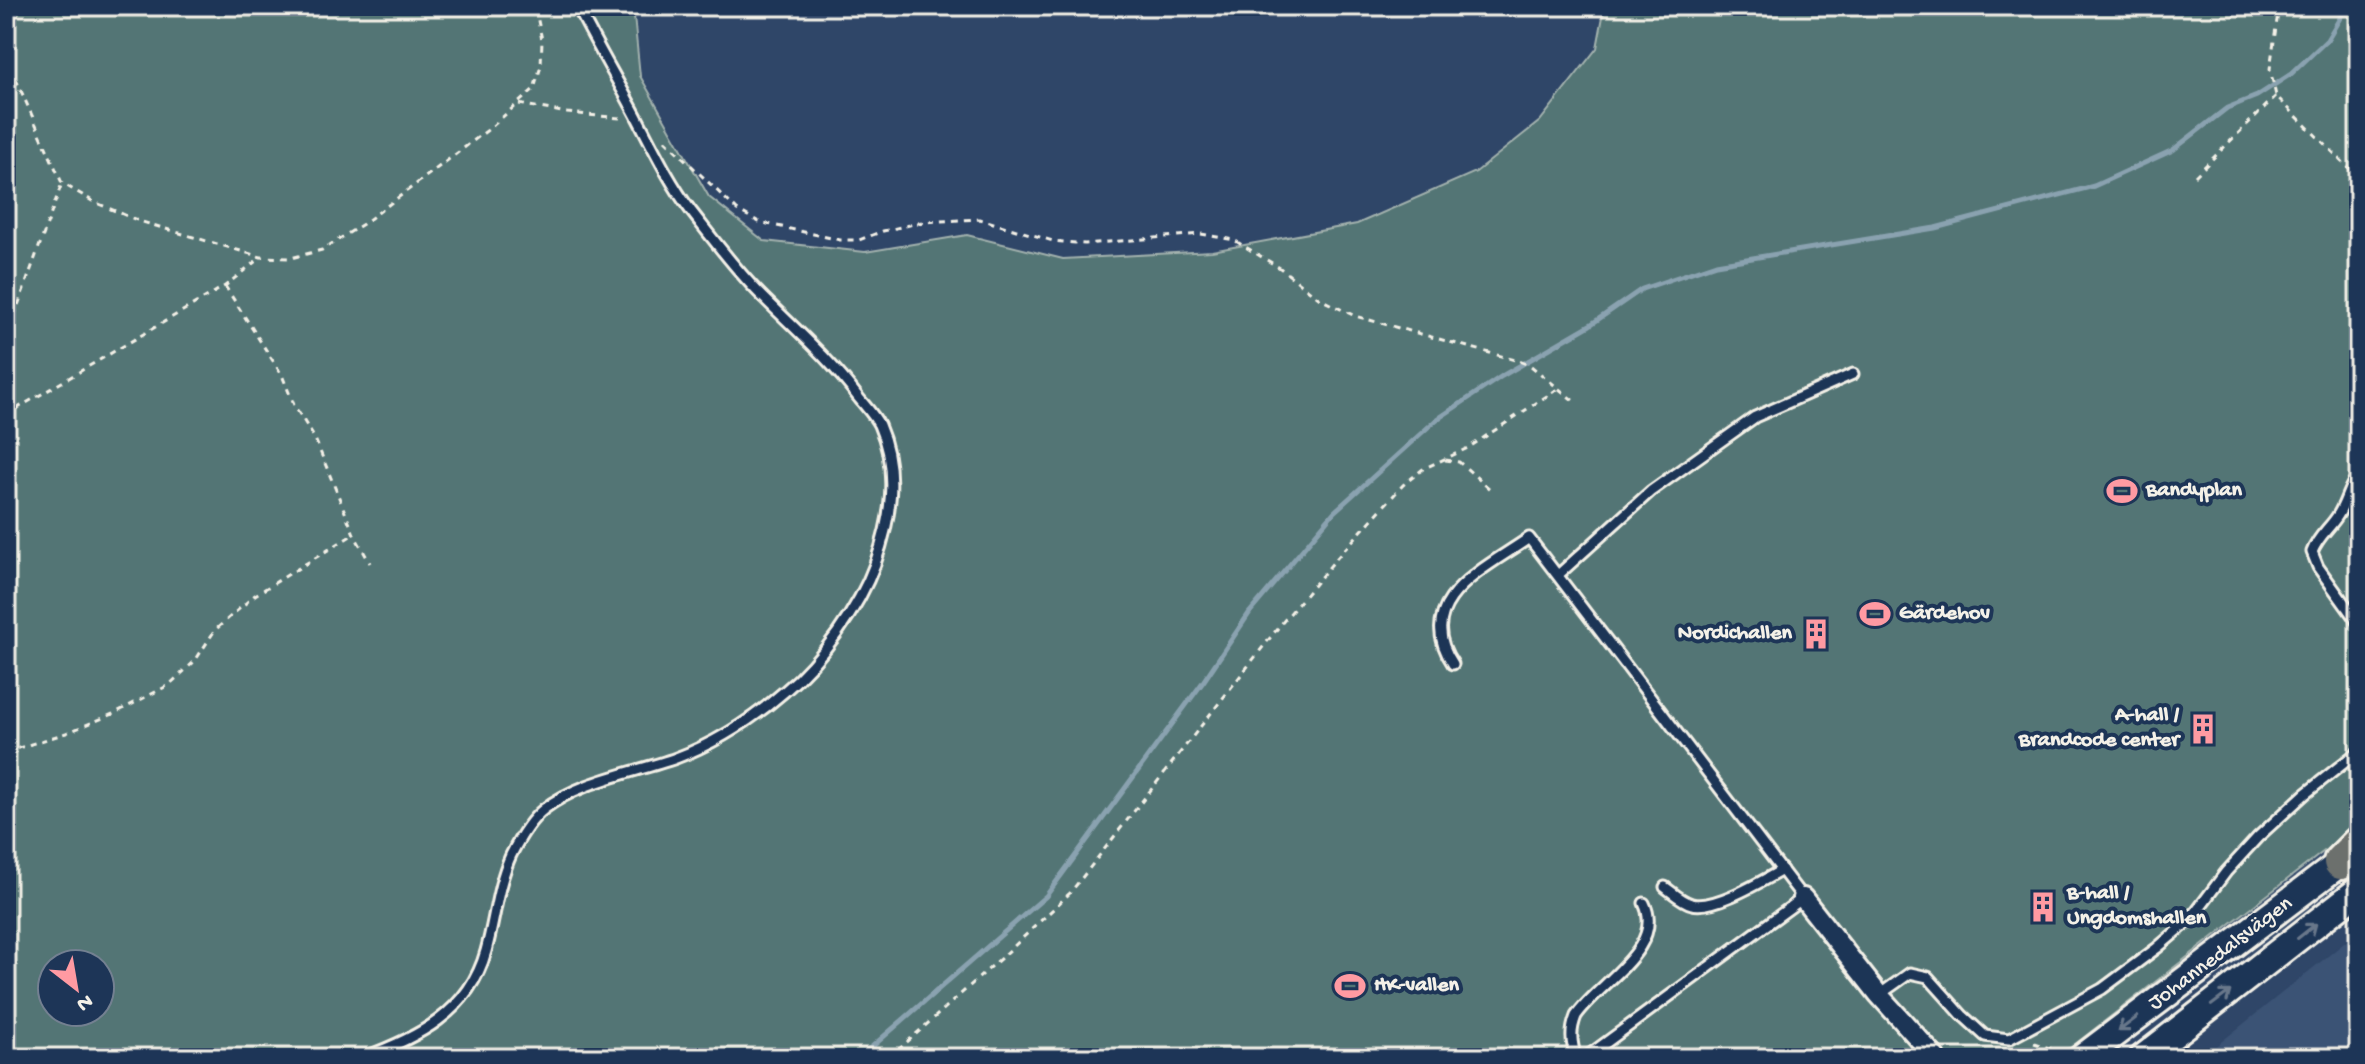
<svg xmlns="http://www.w3.org/2000/svg" width="2365" height="1064" viewBox="0 0 2365 1064" font-family="'Gochi Hand',sans-serif">
<style>
.built{fill:#3b5274}
.green{fill:#527474;stroke:#a3b2ae;stroke-width:2;fill-rule:evenodd}
.lines{fill:none;stroke-linecap:round;stroke-linejoin:round}
.stream{stroke:#8aa2b0;stroke-width:5}
.service-casing{stroke:#f4f1e8;stroke-width:15}
.minor-casing{stroke:#f4f1e8;stroke-width:24}
.secondary-casing{stroke:#f4f1e8;stroke-width:32}
.motorway-casing{stroke:#f4f1e8;stroke-width:40}
.path{stroke:#f4f1e8;stroke-width:3;stroke-dasharray:6 6;stroke-linecap:butt}
.service{stroke:#1d3557;stroke-width:9}
.minor{stroke:#1d3557;stroke-width:18}
.secondary{stroke:#1d3557;stroke-width:26}
.motorway{stroke:#6c706d;stroke-width:34}
.oneway{stroke:#68778a}
.labels{text-anchor:middle;dominant-baseline:central;stroke-width:8;stroke-linejoin:round;paint-order:stroke}
.poi-label{font-size:22px;font-weight:bold;fill:#f4f1e8;stroke:#1d3557;text-anchor:start}
.street-label{font-size:22px;fill:#f4f1e8;stroke:#1d3557}
</style>
<rect width="100%" height="100%" fill="#2f4668"/>
<filter id="ink" filterUnits="userSpaceOnUse"><feTurbulence type="fractalNoise" baseFrequency=".0125" numOctaves="2"/><feDisplacementMap in="SourceGraphic" scale="16" xChannelSelector="R" yChannelSelector="G"/><feConvolveMatrix kernelMatrix="1 2 1 2 8 2 1 2 1" color-interpolation-filters="sRGB"/></filter>
<g filter="url(#ink)">
<path class="built" d="M2359 931V1046L2342 1058H2201Z"/>
<path class="green" d="M6 6H633L640 76 709 197 764 241 865 252 967 235 1063 259 1212 251 1357 224 1476 172 1540 121 1597 48 1605 6H2359V824L2070 1048 2045 1058H6ZM52 964H100V1012H52Z"/>
<g class="lines">
<path class="stream" d="M859 1058 1046 896 1203 682 1250 612 1334 512 1436 420 1502 376 1590 325 1642 289 1716 264 1935 228 2094 186 2173 150 2227 108 2257 96 2291 74 2327 40 2347 6"/>
<g class="service-casing">
<g id="service">
<path d="M2359 474C2348 487 2347 501 2338 515 2330 528 2318 536 2312 552L2318 567 2359 624"/>
<path d="M1558 575 1651 491 1755 417 1853 374"/>
<path d="M1453 664C1411 601 1485 569 1529 538L1803 898 1585 1058"/>
<path d="M1665 887C1673 893 1683 902 1692 904 1714 910 1762 881 1782 870"/>
<path d="M1879 995 1910 973 1928 977 1962 1015 1985 1036 2009 1039 2102 989 2157 948 2190 920 2226 872 2258 837 2305 794 2359 751"/>
<path d="M362 1058C417 1038 469 1013 486 951 495 919 497 886 511 855 519 839 529 821 544 809 579 781 634 773 676 758 716 743 753 719 785 691 821 661 859 608 875 564 891 519 899 471 879 425 874 415 865 406 858 397 829 358 793 327 760 294 735 269 713 239 691 211 670 183 654 150 638 119 618 81 596 44 577 6"/>
<path d="M1576 1058C1571 1042 1570 1031 1576 1016 1598 983 1666 948 1644 903"/>
</g>
</g>
<g class="minor-casing">
<path id="minor" d="M1803 898 1879 995 1936 1058"/>
</g>
<g class="secondary-casing">
<g id="secondary">
<path d="M2082 1058 2356 851"/>
<path d="M2143 1058 2359 890"/>
</g>
</g>
<g class="motorway-casing">
<path id="motorway" d="M2341 862 2359 844"/>
</g>
<g class="path">
<path d="M2279 6 2270 69 2276 96 2359 178"/>
<path d="M6 57 62 183 94 202 139 221 261 257 291 258 322 250 363 224 489 129 534 89 541 66 542 40 535 6"/>
<path d="M519 104 567 113 620 118"/>
<path d="M665 140 737 210 759 222 840 240H859L883 231 923 222 980 219 1053 241 1085 244 1201 234 1234 240 1280 268 1320 299 1355 316 1519 361 1531 366 1574 401"/>
<path d="M2195 176 2276 96"/>
<path d="M225 286 282 375 294 405 315 439 354 534 370 563"/>
<path d="M6 339 62 183"/>
<path d="M6 415 225 286 261 257"/>
<path d="M1445 460 1459 462 1491 490"/>
<path d="M6 752 66 733 113 714 169 685 195 661 215 630 255 595 354 534"/>
<path d="M2034 1043 2061 1052"/>
<path d="M889 1058 1011 949 1070 893 1281 624 1336 559 1403 485 1423 469 1468 448 1559 388"/>
<path d="M1979 1058 1990 1052"/>
</g>
<use href="#service" class="service"/>
<use href="#minor" class="minor"/>
<use href="#secondary" class="secondary"/>
<use href="#motorway" class="motorway"/>
</g>
<defs><path id="oneway-shaft" d="M-6 0H5M1.5-3L5.5 0L1.5 3" fill="none" stroke-width="1.6" stroke-linecap="round" stroke-linejoin="round" transform="scale(2)"/></defs>
<g class="oneway">
<use href="#oneway-shaft" transform="translate(2307 931) rotate(-38)"/>
<use href="#oneway-shaft" transform="translate(2221 998) rotate(-37)"/>
<use href="#oneway-shaft" transform="translate(2128 1024) rotate(143)"/>
</g>
</g>
<defs>
<g id="stadium-bare" transform="scale(2.4)"><path d="M0-5a6.5 5 0 1 0 0 10a6.5 5 0 1 0 0-10ZM-3.5-1.8h7v3.6h-7Z" fill="#ff9aa2" stroke="#1d3557" stroke-width="2.5" paint-order="stroke"/></g>
<g id="building-bare" transform="scale(2.4)"><path d="M-4-6H4V6H1V3H-1V6H-4ZM-2.5-4.3h1.7v1.8h-1.7ZM.8-4.3h1.7v1.8H.8ZM-2.5-1h1.7V.8h-1.7ZM.8-1h1.7V.8H.8Z" fill="#ff9aa2" stroke="#1d3557" stroke-width="2.5" paint-order="stroke"/></g>
</defs>
<g fill-rule="evenodd">
<use href="#stadium-bare" x="2122" y="491"/>
<use href="#stadium-bare" x="1875" y="614"/>
<use href="#building-bare" x="1816" y="634"/>
<use href="#building-bare" x="2203" y="729"/>
<use href="#building-bare" x="2043" y="907"/>
<use href="#stadium-bare" x="1350" y="986"/>
</g>
<g class="labels">
<g class="poi-label">
<text x="2146" y="491">Bandyplan</text>
<text x="1899" y="614">Gärdehov</text>
<text x="1792" y="634" text-anchor="end">Nordichallen</text>
<text x="2179" y="716" text-anchor="end">A-hall /<tspan x="2179" dy="25">Brandcode center</tspan></text>
<text x="2067" y="894">B-hall /<tspan x="2067" dy="25">Ungdomshallen</tspan></text>
<text x="1374" y="986">HK-vallen</text>
</g>
<g class="street-label">
<text transform="translate(2221 954) rotate(-37)">Johannedalsvägen</text>
</g>
</g>
<rect width="2365" height="1064" fill="none" stroke="#1d3557" stroke-width="32"/>
<rect x="16" y="16" width="2333" height="1032" fill="none" stroke="#f4f1e8" stroke-width="3" filter="url(#ink)"/>
<g transform="translate(76 988) rotate(149)"><circle r="38" fill="#1d3557" stroke="#738091" stroke-width="2"/>
<path d="M0-6L14 30L0 20L-14 30Z" fill="#ff9aa2"/>
<text y="-12" font-size="22" font-weight="bold" text-anchor="middle" fill="#f4f1e8">N</text>
</g>
</svg>
